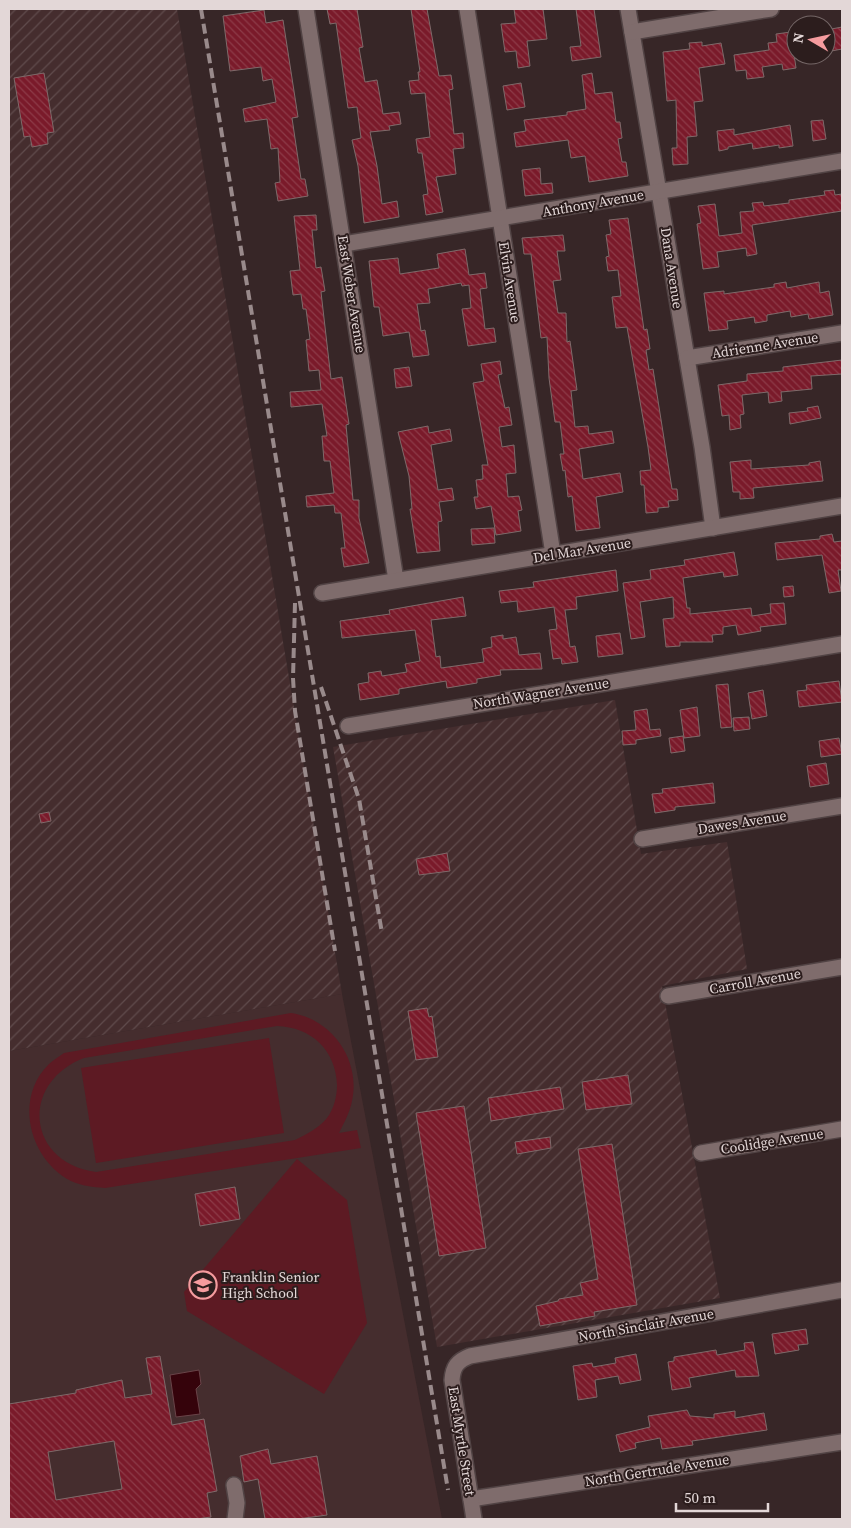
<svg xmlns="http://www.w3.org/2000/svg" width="851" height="1528" viewBox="0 0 851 1528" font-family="'Source Serif 4',serif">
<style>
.built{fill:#452d2e}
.industrial{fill:url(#industrial-furrows)}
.park{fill:#5d1a23;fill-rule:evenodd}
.water{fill:#35030b;stroke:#694348}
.building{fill:url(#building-back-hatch);stroke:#7e6a6a;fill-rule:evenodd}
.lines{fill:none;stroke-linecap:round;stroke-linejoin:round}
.minor-casing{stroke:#514344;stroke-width:18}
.minor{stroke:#7f6c6c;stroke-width:15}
.rail{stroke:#998a8b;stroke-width:4;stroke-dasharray:10 5;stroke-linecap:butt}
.labels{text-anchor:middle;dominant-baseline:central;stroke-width:4;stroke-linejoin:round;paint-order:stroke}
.street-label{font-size:14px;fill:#e3d7d7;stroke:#2c1d1d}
.poi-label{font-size:14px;fill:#e3d7d7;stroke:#2c1d1d;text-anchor:start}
</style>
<defs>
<pattern id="industrial-furrows" width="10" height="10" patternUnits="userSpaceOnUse" patternTransform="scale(1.25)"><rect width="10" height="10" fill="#452d2e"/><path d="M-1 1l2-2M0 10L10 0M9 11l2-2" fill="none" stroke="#604b4c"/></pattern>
<pattern id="building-back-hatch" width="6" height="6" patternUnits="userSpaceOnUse" patternTransform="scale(1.25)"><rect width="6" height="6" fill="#7a1a2a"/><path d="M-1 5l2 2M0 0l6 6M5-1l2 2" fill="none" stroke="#8d3b48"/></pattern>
</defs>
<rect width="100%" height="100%" fill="#372627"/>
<path class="built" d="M342 994 442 1519H9V1051Z"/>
<g class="industrial">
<path d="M9 9H177L342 994 9 1051Z"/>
<path d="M615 700 641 854 727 842 747 969 662 986 720 1298 437 1347 333 747Z"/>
</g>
<g class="park">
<path d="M291 1013C332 1019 361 1060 352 1101 350 1112 344 1123 339 1133L357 1130 361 1148 105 1188C93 1187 82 1186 71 1181 30 1160 13 1099 49 1064 53 1060 59 1057 64 1053ZM277 1026C311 1027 336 1050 337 1085 337 1096 334 1109 327 1118 319 1128 307 1134 295 1140L96 1172C27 1163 19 1083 84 1058Z"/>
<path d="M269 1038 284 1133 96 1163 81 1068Z"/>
<path d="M297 1159 347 1200 367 1323 324 1394 187 1311 184 1292Z"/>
</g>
<path class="water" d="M199 1370 201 1384 196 1389 200 1414 176 1417 170 1375Z"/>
<g class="building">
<path d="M327 9H357L363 47 359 48 365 82 377 80 383 114 399 112 401 124 389 126 390 130 370 132 377 166 382 204 397 201 399 217 364 223 358 166 352 140 361 138 357 107 348 108 336 23 330 24Z"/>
<path d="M411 9H427L439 76 451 75 453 89 449 90 454 134 463 133 464 148 453 149 456 174 436 177 443 212 426 215 423 195 428 194 422 153H418L416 139 430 137 425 93 411 94 409 81 419 80 418 72H420Z"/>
<path d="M514 9H543L547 39 527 41 530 66 518 68 516 51 505 52 501 24 516 23Z"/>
<path d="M576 9H594L601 57 572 61 570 47 581 46Z"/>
<path d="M264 10 266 23 283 20 298 117 292 118 301 179H305L308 196 278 201 275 183 280 182 278 148 271 149 267 119 245 122 243 109 276 102 272 79 263 81 261 67 230 71 223 16Z"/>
<path d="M842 27V49L826 52V30Z"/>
<path d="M791 32 796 68 783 70 782 64 762 67 764 77 747 79 746 70 736 71 734 55 769 50 768 43 777 42 776 34Z"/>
<path d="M702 42V46L721 43 725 64 699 68 703 101 694 102 697 136 687 137 688 164 673 165 672 148H677L676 100 667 101 663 52 690 49 689 43Z"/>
<path d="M44 73 54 132 47 133 48 144 32 147 30 136 24 137 14 78Z"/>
<path d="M592 73 595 94 612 92 616 122H620L622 138 618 139 622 162H626L628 176 589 182 585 156 571 158 568 140 516 147 514 133 526 131 524 120 567 115V112L586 109 582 75Z"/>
<path d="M521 83 525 107 507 110 503 86Z"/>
<path d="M823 120 826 139 813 141 811 121Z"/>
<path d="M790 125 793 146 779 148V145L753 149 752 143 728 147V149L719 151 717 131 734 129V135Z"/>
<path d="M540 168 541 184 552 183 553 193 525 196 522 170Z"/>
<path d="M834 190 835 195 842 194V211L752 225 757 254 747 256 746 248 717 252 719 267 703 269 697 224 701 223 698 206 715 204 719 236 742 233 740 212 754 211 752 203 763 202 764 206 789 203V200L825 195 824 191Z"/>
<path d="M316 215 317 230H312L316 268 321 267 325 291 321 292 331 379 342 377 349 424 346 425 353 500H359V518L369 563 344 567 341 548H345L341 513H335L334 505 307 507 306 496 334 493 330 461H324L322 436H327L322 404 291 407 290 392 321 390 319 370 309 371 306 340 310 339 306 309H303L301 294 293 295 290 271 300 270 294 216Z"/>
<path d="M628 218 644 330 647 329 650 349 646 350 649 370 653 369 672 489H677L678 500 668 501 669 507 658 508V512L646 513 644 485H641L640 471 651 470 648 447 627 327 616 328 612 297 621 296 618 270 608 271 606 257 609 256 606 235 611 234 609 220Z"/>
<path d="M563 235 565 251H557L561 280 553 281 558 313H566L567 342 570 341 577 390 571 391 575 427 588 426 589 434 612 431 614 443 579 449 583 479 620 473 623 492 596 497 600 528 576 531 572 496 568 497 565 470 563 471 560 454H564L560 422H555L549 378 547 337 541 338 531 254H524L522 238Z"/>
<path d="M465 249 469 275 485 273 487 288 480 289 485 329 494 328 496 342 468 346 462 309 471 308 469 285 462 286 461 283 428 289 430 303 417 304 421 331 425 330 429 355 413 357 409 332 383 336 379 307H374L369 261 398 258 400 274 439 268 437 254Z"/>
<path d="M786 282 787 288 819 282 820 293 829 291 833 315 809 319 808 314 791 317 790 311 767 315V321L755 323 754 317 727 321 728 329 709 331 704 293 724 291V294L774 287V284Z"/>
<path d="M842 360V374L811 376 812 389 781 392 782 401 769 403 768 392 742 395 744 414 740 415 741 428 730 430 729 415 722 416 718 385 747 381V374L783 371V367Z"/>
<path d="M500 361 502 374 498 375 505 408 509 407 512 425 499 427 502 447 514 445 516 473 506 474 508 497 519 496 522 510 518 511 521 531 496 535 491 506 476 509 474 497H478L476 480 483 479 482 465H488L473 383 484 381 481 364Z"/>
<path d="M409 367 412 386 396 388 394 369Z"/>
<path d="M818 406 821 418 790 424 789 413 808 411 807 408Z"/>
<path d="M428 426 429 433 450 429 452 441 431 445 438 490 452 488 454 500 439 502 442 521 438 522 440 551 417 553 410 509H412L409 476 398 432Z"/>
<path d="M751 460V469L809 465V463L820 461 823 481 753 488 754 498 740 499V492H733L730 462Z"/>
<path d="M494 528 495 543 472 545 471 529Z"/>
<path d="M832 534 834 542 842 541V570H838L841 591 829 593 822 555 777 560 775 543 820 539V536Z"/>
<path d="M734 552 738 575 724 577 723 572 683 578 687 608H690V614L751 608 752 616 771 613 770 604 784 603 786 624 760 627 761 631 738 635 736 625 723 627V634L712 635 713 642H680V646L666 647 663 619 674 618 673 597 640 602 645 637 631 639 623 583 651 579 650 570 685 565 684 560Z"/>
<path d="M616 570 618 591 576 597 577 609 565 610 570 647 575 646 578 662 562 664 561 658 553 659 549 630 557 629 554 607 518 612 517 601 501 603 499 591 534 587 533 582Z"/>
<path d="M793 586 794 596 784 597 783 587Z"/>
<path d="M463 597 466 616 431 620 436 657 440 656 441 668 484 662 482 649 492 647 491 637 503 635V639L516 637 519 655 540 653 542 669 500 670 501 675 477 679V683L447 688 446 681 399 689V694L360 700 358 684 369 682 368 673 381 671 382 676 407 672 405 664 420 661 415 630 342 638 340 621 390 614 389 610Z"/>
<path d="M620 633 623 654 598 657 596 636Z"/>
<path d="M839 681 842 702 799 707 797 691 807 690 806 685Z"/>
<path d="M728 684 732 727 721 728 716 685Z"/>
<path d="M763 690 767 716 752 719 748 693Z"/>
<path d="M697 707 700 736 684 738 680 710Z"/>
<path d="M647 709 650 730 660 729 661 736 636 740V744L623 745 622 731 636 730 634 711Z"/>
<path d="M749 717 750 729 734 731 733 718Z"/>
<path d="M683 736 685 751 671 753 669 738Z"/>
<path d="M839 738 842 754 821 757 819 741Z"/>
<path d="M826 763 829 784 810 787 807 766Z"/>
<path d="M713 783 715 803 675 807V810L655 813 652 794 663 793 662 789Z"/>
<path d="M49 812 51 821 41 823 39 814Z"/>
<path d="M447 853 450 871 419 875 416 859Z"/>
<path d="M427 1008 429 1017 432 1016 438 1057 416 1060 408 1011Z"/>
<path d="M628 1075 632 1104 586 1110 582 1082Z"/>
<path d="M560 1087 564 1109 491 1121 488 1098Z"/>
<path d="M464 1106 486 1248 439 1256 416 1113Z"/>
<path d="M550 1137 551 1148 517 1154 515 1142Z"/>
<path d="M612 1144 637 1305 594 1312 595 1316 540 1326 536 1306 558 1301 559 1299 583 1295 580 1283 598 1279 578 1149Z"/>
<path d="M235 1187 240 1219 200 1226 195 1194Z"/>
<path d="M806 1329 808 1344 798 1345 799 1350 775 1354 772 1334Z"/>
<path d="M753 1342 759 1376 736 1377 735 1370 689 1378 691 1387 672 1390 668 1362 674 1361V1357L716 1350 717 1355 745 1350 744 1343Z"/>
<path d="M636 1354 641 1380 620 1384 618 1376 595 1380 597 1397 578 1400 573 1366 592 1363 593 1367 616 1363 615 1358Z"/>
<path d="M160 1356 172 1425 204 1419 217 1491 207 1493 211 1517 196 1519H9V1404L76 1393V1390L122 1380 125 1398 152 1394 146 1358ZM114 1441 122 1489 56 1500 48 1452Z"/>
<path d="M687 1410 690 1416 714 1418V1414L735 1411V1418L764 1413 767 1430 692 1441 693 1445 662 1449 660 1438 635 1443 636 1448 620 1452 616 1435 650 1427 648 1416Z"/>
<path d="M268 1449 271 1464 317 1456 327 1515 298 1519H265L258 1479 244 1482 240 1456Z"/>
</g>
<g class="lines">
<g class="minor-casing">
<g id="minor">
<path d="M306 9 396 580"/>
<path d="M467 9 553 554"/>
<path d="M628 9 702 447 713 528"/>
<path d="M632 32 771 9"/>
<path d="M344 244 842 161"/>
<path d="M687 358 842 333"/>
<path d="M322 593 842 506"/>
<path d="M348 726 842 644"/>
<path d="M642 839 842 806"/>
<path d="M668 996 842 967"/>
<path d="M701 1153 842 1129"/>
<path d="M234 1485 237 1503 235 1519"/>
<path d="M471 1499 842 1442"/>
<path d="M474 1519 452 1380C453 1367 457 1361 470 1356L842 1290"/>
</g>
</g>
<use href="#minor" class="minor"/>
<g class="rail">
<path d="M201 9 448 1490"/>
<path d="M295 603 293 678 295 711 335 951"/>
<path d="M321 687 359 799 382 933"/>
</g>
</g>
<defs>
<g id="school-ring" transform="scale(1.4375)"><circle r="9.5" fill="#2c1d1d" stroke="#f59b9e" stroke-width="1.5"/><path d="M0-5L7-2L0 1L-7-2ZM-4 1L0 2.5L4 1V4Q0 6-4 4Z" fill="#f59b9e"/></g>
</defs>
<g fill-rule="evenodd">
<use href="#school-ring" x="203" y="1285"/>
</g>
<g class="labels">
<g class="street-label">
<text transform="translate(593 203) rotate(-10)">Anthony Avenue</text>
<text transform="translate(672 268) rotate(81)">Dana Avenue</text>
<text transform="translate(510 282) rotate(81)">Elvin Avenue</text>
<text transform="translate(352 294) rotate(81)">East Weber Avenue</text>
<text transform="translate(765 345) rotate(-9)">Adrienne Avenue</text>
<text transform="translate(582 550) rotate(-9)">Del Mar Avenue</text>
<text transform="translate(541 693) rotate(-9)">North Wagner Avenue</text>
<text transform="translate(742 822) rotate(-9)">Dawes Avenue</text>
<text transform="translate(755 981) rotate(-10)">Carroll Avenue</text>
<text transform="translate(772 1141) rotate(-9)">Coolidge Avenue</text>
<text transform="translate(646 1325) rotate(-10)">North Sinclair Avenue</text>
<text transform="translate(462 1441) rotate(81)">East Myrtle Street</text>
<text transform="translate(657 1470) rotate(-9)">North Gertrude Avenue</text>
</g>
<g class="poi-label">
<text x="222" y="1277">Franklin Senior<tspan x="222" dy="16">High School</tspan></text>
</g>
</g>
<rect width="851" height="1528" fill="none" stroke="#e3d7d7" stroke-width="20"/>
<g transform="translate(811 40) rotate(279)"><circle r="24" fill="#2c1d1d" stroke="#756767"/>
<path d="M0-4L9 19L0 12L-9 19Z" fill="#f59b9e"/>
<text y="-8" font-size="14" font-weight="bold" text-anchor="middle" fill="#e3d7d7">N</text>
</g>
<path d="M676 1503v8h92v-8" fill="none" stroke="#e3d7d7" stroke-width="2.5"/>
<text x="684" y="1503" font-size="15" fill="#e3d7d7" stroke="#2c1d1d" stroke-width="4" paint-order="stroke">50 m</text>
</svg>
